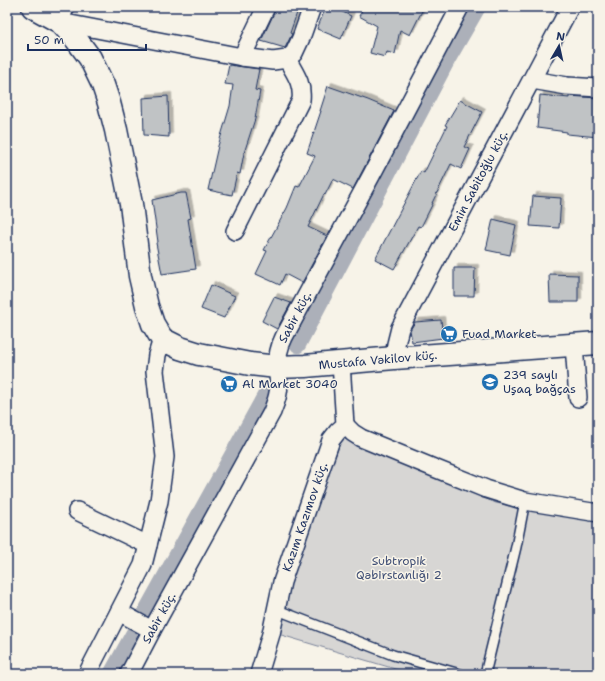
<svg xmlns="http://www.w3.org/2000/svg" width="605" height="681" viewBox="0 0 605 681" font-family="'Shantell Sans',sans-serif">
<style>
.green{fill:#d7d6d4;stroke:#798299}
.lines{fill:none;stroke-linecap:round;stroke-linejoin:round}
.canal{stroke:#acb0b9;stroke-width:16}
.building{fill:#c0c3c5;stroke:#1b2f5e;filter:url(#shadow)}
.service-casing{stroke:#1b2f5e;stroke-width:12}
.minor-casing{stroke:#1b2f5e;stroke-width:20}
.tertiary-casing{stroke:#1b2f5e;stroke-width:25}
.service{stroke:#f7f3e8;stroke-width:9}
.minor{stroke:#f7f3e8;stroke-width:17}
.tertiary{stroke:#f7f3e8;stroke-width:22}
.labels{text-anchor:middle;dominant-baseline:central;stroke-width:3;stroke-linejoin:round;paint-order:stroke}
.street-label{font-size:12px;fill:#1b2f5e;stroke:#f7f3e8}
.poi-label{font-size:12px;fill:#1b2f5e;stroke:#f7f3e8;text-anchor:start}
.park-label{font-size:12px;fill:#415076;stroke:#f7f3e8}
</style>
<defs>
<filter id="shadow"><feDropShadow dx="3.5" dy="-3.5" stdDeviation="0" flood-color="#0004"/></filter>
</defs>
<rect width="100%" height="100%" fill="#f7f3e8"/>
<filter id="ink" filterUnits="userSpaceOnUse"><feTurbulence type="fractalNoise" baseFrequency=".025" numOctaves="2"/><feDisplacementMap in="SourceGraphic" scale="8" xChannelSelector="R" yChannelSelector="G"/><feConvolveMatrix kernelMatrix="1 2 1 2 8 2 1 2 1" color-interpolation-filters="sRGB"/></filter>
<g filter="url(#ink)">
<path class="green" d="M342 438 496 503 598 522V674H412L278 634 289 581Z"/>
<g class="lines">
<g class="canal">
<path d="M298 345 448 59 478 7"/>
<path d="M111 674 268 390"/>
</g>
</g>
<g class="building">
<path d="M276 7H299L290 33 292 34 285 48 261 41 275 11Z"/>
<path d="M326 7H332L351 16 341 39 317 29Z"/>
<path d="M364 7H424L410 35 400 30 395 54 387 52 385 57 370 53 377 26 359 16Z"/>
<path d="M229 65 259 69 255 90 260 91 255 119 244 153 240 174 237 173 232 195 208 190 218 146 230 106 233 85 225 84Z"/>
<path d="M328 86 368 100 394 111 353 189 333 179 325 195 324 194 308 227 327 236 302 283 285 274 280 285 256 274 267 251 264 250 287 208 296 186 299 187 315 156 307 153 321 111H320Z"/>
<path d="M540 95 569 98V96L598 98V137L567 134V132L537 128Z"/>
<path d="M168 96 169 137 144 135 143 98Z"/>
<path d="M460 100 482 112 464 147 470 149 461 169 451 164 432 203H433L421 227 418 226 394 269 375 259 421 171 424 173 447 126 445 125Z"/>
<path d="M181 193H186L191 218 188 219 196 269 162 274 156 243 158 242 152 200Z"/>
<path d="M533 196 561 198 559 228 530 226Z"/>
<path d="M493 219 516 225 510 255 486 250Z"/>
<path d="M454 268H475L474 296H454Z"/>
<path d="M549 274 578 275V302H550Z"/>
<path d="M211 285 235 296 224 318 201 309Z"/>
<path d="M274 297 291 303 277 329 262 321Z"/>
<path d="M441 320 443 338 412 342 410 330 415 322Z"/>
</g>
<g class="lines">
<g class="service-casing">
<g id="service">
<path d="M275 609 393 655 460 674"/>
<path d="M485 674 516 547 525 501"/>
</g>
</g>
<g class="minor-casing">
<g id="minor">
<path d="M65 7 60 22 242 57 273 61 287 59 294 53 301 38 312 7"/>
<path d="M242 57 266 7"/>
<path d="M532 80 567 86 598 88"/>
<path d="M235 231 301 100C303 83 295 74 287 59"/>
<path d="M574 345 578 398"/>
<path d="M394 358 396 344 400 328 570 7"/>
<path d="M345 425 353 433 361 438 434 468 486 489 525 501 598 513"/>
<path d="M77 511 148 545"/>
<path d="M119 612 152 630"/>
<path d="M87 674 143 565 159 501 165 457 155 371 157 355 162 339"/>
<path d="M129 674 152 630 272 412C274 406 277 400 278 393 280 385 278 376 277 368 277 356 279 347 284 337L371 176 460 7"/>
<path d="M259 674 271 634 282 582 331 440 338 431 345 425 341 363"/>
</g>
</g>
<g class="tertiary-casing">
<path id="tertiary" d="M33 7 60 22 76 39 90 58 103 85 109 103 116 130 131 204 140 276 147 306 153 324 162 339 180 348 199 354 250 364 277 367 305 366 394 358 598 343"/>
</g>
<use href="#service" class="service"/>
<use href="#minor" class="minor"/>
<use href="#tertiary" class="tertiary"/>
</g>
</g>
<defs>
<g id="supermarket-disc" transform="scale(0.9)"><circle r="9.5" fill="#1f6fb2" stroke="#f7f3e8"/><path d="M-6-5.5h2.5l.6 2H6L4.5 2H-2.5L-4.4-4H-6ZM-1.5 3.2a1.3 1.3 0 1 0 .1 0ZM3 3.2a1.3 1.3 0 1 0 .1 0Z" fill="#fff"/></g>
<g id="school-disc" transform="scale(0.9)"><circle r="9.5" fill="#1f6fb2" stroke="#f7f3e8"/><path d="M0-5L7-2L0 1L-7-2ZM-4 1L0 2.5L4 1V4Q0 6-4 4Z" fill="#fff"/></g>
</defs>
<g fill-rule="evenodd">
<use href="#supermarket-disc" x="449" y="334"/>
<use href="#school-disc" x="490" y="382"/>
<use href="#supermarket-disc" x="229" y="384"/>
</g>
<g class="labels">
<g class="street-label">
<text transform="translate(478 181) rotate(-62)">Emin Sabitoğlu küç.</text>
<text transform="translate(295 317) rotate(-62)">Sabir küç.</text>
<text transform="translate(378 360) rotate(-5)">Mustafa Vəkilov küç.</text>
<text transform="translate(305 517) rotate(-71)">Kazım Kazımov küç.</text>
<text transform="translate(159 618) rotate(-61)">Sabir küç.</text>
</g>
<g class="poi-label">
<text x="462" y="334">Fuad Market</text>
<text x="503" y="375">239 saylı<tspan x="503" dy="14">Uşaq bağças</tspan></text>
<text x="242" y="384">Al Market 3040</text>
</g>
<g class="park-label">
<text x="399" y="561">Subtropik<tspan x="399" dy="14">Qəbirstanlığı 2</tspan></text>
</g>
</g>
<rect width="605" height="681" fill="none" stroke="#f7f3e8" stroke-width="24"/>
<rect x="12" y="12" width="581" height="657" fill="none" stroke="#1b2f5e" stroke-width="1.5" filter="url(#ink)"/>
<g transform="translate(559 46) rotate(9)" stroke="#f7f3e8" stroke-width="3" paint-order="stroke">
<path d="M0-3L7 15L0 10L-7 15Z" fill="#1b2f5e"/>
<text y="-6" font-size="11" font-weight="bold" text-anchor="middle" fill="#1b2f5e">N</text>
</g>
<path d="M28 44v6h118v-6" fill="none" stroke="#1b2f5e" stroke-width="2"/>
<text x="34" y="44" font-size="12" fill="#1b2f5e" stroke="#f7f3e8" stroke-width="3" paint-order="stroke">50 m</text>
</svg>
